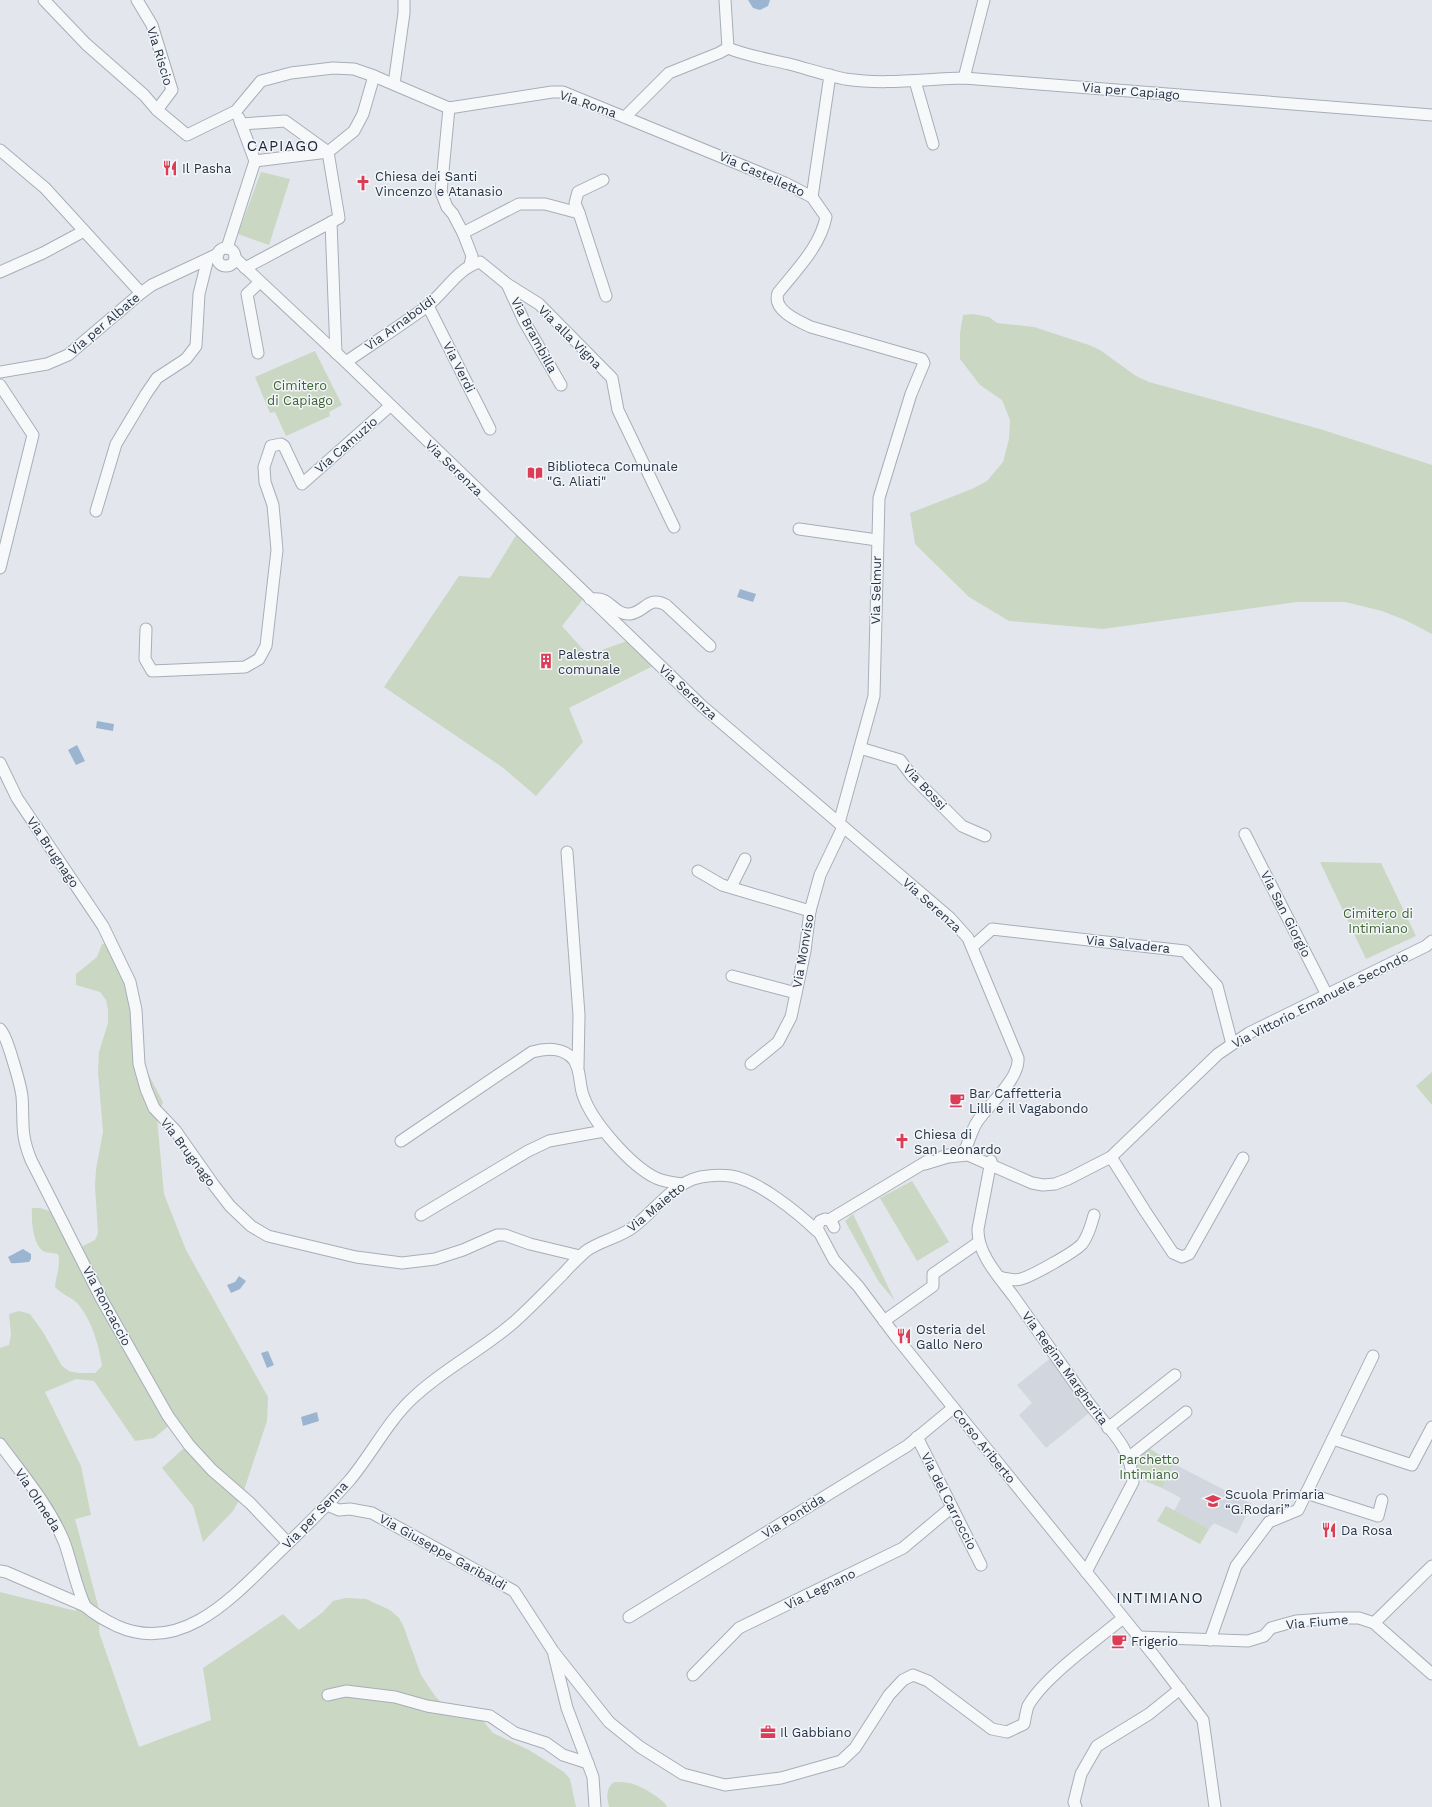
<svg xmlns="http://www.w3.org/2000/svg" width="1432" height="1807" viewBox="0 0 1432 1807" font-family="'Work Sans',sans-serif">
<style>
.built{fill:#d1d6df}
.green{fill:#c9d7c3}
.water{fill:#9bb5d0}
.lines{fill:none;stroke-linecap:round;stroke-linejoin:round}
.minor-casing{stroke:#a7aeb8;stroke-width:13}
.minor{stroke:#f7f8fa;stroke-width:11}
.labels{text-anchor:middle;dominant-baseline:central;stroke-width:3;stroke-linejoin:round;paint-order:stroke}
.street-label{font-size:13px;fill:#293447;stroke:#f3f6f9}
.poi-label{font-size:13px;fill:#293447;stroke:#f3f6f9;text-anchor:start}
.park-label{font-size:13px;fill:#3e6434;stroke:#f3f6f9}
.quarter-label{font-size:15px;letter-spacing:1px;fill:#1b2538;stroke:#f3f6f9}
</style>
<rect width="100%" height="100%" fill="#e3e7ed"/>
<g class="built">
<path d="M1052 1357 1094 1409 1046 1448 1019 1415 1032 1403 1017 1385Z"/>
<path d="M1174 1464 1252 1504 1237 1534 1214 1523 1209 1529 1174 1511 1181 1498 1162 1488Z"/>
</g>
<g class="green">
<path d="M261 172 290 179 269 245 238 234Z"/>
<path d="M973 314 989 317 997 323 1034 327 1089 345 1100 350 1136 376 1149 382 1320 429 1432 465V634L1405 620 1382 611 1345 602H1297L1103 629 1009 621 969 597 915 544 910 513 972 489 987 481 1003 462 1009 439 1010 420 1002 400 980 385 960 359V333L963 315Z"/>
<path d="M315 351 342 405 329 412 330 416 286 436 275 412 270 413 255 377Z"/>
<path d="M518 532 584 598 562 626 588 655 627 641 653 666 569 708 583 742 536 796 502 767 384 687 459 576 490 578Z"/>
<path d="M1320 862 1381 863 1416 936 1366 959Z"/>
<path d="M110 943 121 955 144 1066 163 1102 157 1118 164 1194 186 1250 268 1397 267 1421 243 1493 233 1511 203 1542 193 1506 162 1468 184 1448 171 1424 154 1438 135 1441 94 1381 76 1379 45 1392 81 1466 91 1515 75 1519 100 1613 99 1632 139 1747 211 1720 203 1668 283 1614 299 1630 323 1612 333 1601 346 1598 366 1599 390 1610 399 1618 403 1625 421 1675 435 1696 443 1704 480 1717 493 1733 529 1750 564 1772 570 1779 576 1807H0V1592L76 1611 70 1566 59 1544 29 1493 0 1452V1348L9 1345 11 1334 9 1314 19 1311 30 1314 43 1332 62 1366 69 1371 78 1373H95L102 1366C99 1346 92 1320 78 1304 72 1297 62 1295 55 1287 56 1276 61 1265 58 1254 54 1253 49 1253 45 1252 33 1247 31 1220 32 1208H40L50 1211 57 1216 73 1230 79 1248 95 1240 98 1233 95 1186 96 1169 103 1132 98 1072 99 1052 108 1023V1010L106 1000 100 992 76 985V974L97 957 102 944Z"/>
<path d="M1432 1072V1105L1416 1086Z"/>
<path d="M912 1181 949 1242 917 1261 880 1198Z"/>
<path d="M853 1214 895 1301 879 1282 845 1221Z"/>
<path d="M1144 1445 1174 1464 1162 1488 1138 1478 1128 1458Z"/>
<path d="M1166 1506 1209 1529 1200 1544 1157 1521Z"/>
<path d="M614 1782C620 1782 627 1782 633 1784 642 1787 664 1799 667 1807H609C607 1798 605 1789 614 1782Z"/>
</g>
<g class="water">
<path d="M748 0H770L768 6 760 10 753 8Z"/>
<path d="M740 589 756 594 753 602 737 597Z"/>
<path d="M97 721 114 724 113 731 96 728Z"/>
<path d="M77 745 85 761 76 765 68 750Z"/>
<path d="M23 1249 31 1254V1259L29 1262C23 1262 16 1264 11 1263L8 1257Z"/>
<path d="M239 1276 246 1281 240 1289 231 1293 227 1285 235 1282Z"/>
<path d="M268 1351 274 1365 267 1368 261 1353Z"/>
<path d="M317 1412 319 1421 303 1426 301 1417Z"/>
</g>
<g class="lines">
<g class="minor-casing">
<g id="minor">
<path d="M44 0 86 44 144 95 157 110 187 135 236 111 261 81 291 73 333 68 354 69 374 76 449 108 552 92H563L785 183 812 197 826 217C820 247 796 270 778 293 772 310 798 321 811 327L922 359 924 363 911 394 879 498 874 696 839 823"/>
<path d="M137 0 152 25 172 90 157 110"/>
<path d="M725 0 728 48"/>
<path d="M728 48C747 56 768 59 789 64 808 69 826 75 845 79 885 85 924 79 964 78L1432 115"/>
<path d="M964 78 984 0"/>
<path d="M915 81 933 144"/>
<path d="M394 84 404 13V0"/>
<path d="M449 108 441 192 447 207 453 214 463 233 472 256 470 265"/>
<path d="M625 117 669 73 719 53 728 48"/>
<path d="M241 124 285 121 328 152 339 218 245 268"/>
<path d="M0 150 45 188 141 293"/>
<path d="M255 161 328 152 354 131 363 114 374 76"/>
<path d="M812 197 830 75"/>
<path d="M579 213 575 203 578 192 603 180"/>
<path d="M331 222 336 353"/>
<path d="M463 233 519 204H545L579 213 606 296"/>
<path d="M227 248 255 161 239 118"/>
<circle cx="226" cy="257" r="9"/>
<path d="M235 258 346 362 702 706 950 918 968 938 1018 1058C1020 1079 988 1105 977 1122 972 1129 968 1145 965 1149 959 1157 945 1152 938 1160"/>
<path d="M0 272 43 253 84 231"/>
<path d="M507 284 524 321 561 385"/>
<path d="M428 306 490 429"/>
<path d="M258 353 247 294 260 282"/>
<path d="M346 362C372 344 400 326 426 307 445 293 456 269 480 262L507 284 539 304 612 378 618 410 674 527"/>
<path d="M0 372 47 364 68 355 141 293 152 285 218 254"/>
<path d="M0 385 33 435 0 568"/>
<path d="M96 511 116 444 146 394 157 378 186 359 196 346 199 294 207 262"/>
<path d="M799 529 877 540"/>
<path d="M590 599C594 599 599 598 603 600 612 604 618 615 630 614 645 612 649 595 666 605L710 646"/>
<path d="M146 629 145 659 152 671 245 667 259 659 266 646 277 550 273 505 265 482 264 467 271 446 281 444 284 446 302 484 390 406"/>
<path d="M860 748 900 760 912 776 962 826 985 836"/>
<path d="M0 763 17 798 103 926 130 982 136 1010 139 1064 146 1089 154 1108 175 1130 213 1184 230 1206 251 1226 268 1236 356 1257 402 1263 435 1259 463 1250 497 1235H505L530 1244 580 1256"/>
<path d="M1245 834 1327 995"/>
<path d="M567 852 579 1015 578 1067"/>
<path d="M698 871 722 885 810 911"/>
<path d="M731 887 745 859"/>
<path d="M972 947 992 929 1185 951 1217 986 1232 1044"/>
<path d="M732 976 796 993"/>
<path d="M0 1029C6 1036 8 1046 11 1054 15 1068 20 1082 22 1096 24 1123 20 1133 31 1160L101 1298 168 1416 189 1445 212 1470 250 1503 288 1543"/>
<path d="M751 1064 778 1042 791 1017 805 951 810 911 820 875 843 827"/>
<path d="M401 1141 532 1052C546 1048 564 1047 574 1060 581 1070 579 1084 583 1095 592 1122 631 1166 656 1178 665 1182 674 1183 683 1184"/>
<path d="M1111 1157 1145 1211 1173 1253 1182 1257 1189 1254 1243 1158"/>
<path d="M991 1161 978 1229C977 1254 1000 1278 1014 1297 1039 1332 1063 1367 1088 1402 1099 1417 1114 1431 1123 1447 1130 1459 1132 1469 1133 1482L1086 1572"/>
<path d="M925 1164 948 1157 968 1155 1032 1183 1043 1185 1055 1184 1068 1179 1111 1157 1218 1054 1249 1033 1426 946 1432 941"/>
<path d="M421 1215 528 1151 549 1141 604 1131"/>
<path d="M829 1220 929 1160"/>
<path d="M834 1227 831 1221 825 1219 820 1221 817 1228 834 1260 858 1286 897 1338 1155 1657 1203 1720 1215 1807"/>
<path d="M999 1277C1007 1279 1014 1281 1021 1279 1032 1276 1075 1252 1082 1244 1089 1235 1091 1225 1094 1215"/>
<path d="M884 1321 933 1286V1274L979 1242"/>
<path d="M1108 1428 1175 1375"/>
<path d="M917 1437 981 1565"/>
<path d="M1333 1439 1412 1465 1432 1427"/>
<path d="M0 1444C23 1475 51 1508 65 1544 72 1565 76 1586 85 1606"/>
<path d="M1128 1458 1186 1412"/>
<path d="M1306 1493 1378 1516 1382 1500"/>
<path d="M327 1505 339 1510 350 1509 372 1513 514 1591 553 1651 609 1722 640 1747 683 1774 725 1785 781 1778 841 1761 855 1748 889 1695 903 1680 913 1675 928 1681 992 1729 1007 1732 1024 1724C1025 1719 1026 1712 1028 1706 1044 1677 1097 1640 1123 1618"/>
<path d="M0 1571 6 1572 85 1606C95 1615 105 1620 117 1626 182 1655 234 1596 276 1555 301 1531 326 1507 349 1481 372 1454 388 1420 415 1396 445 1368 482 1350 513 1323 530 1308 546 1291 563 1274 570 1266 578 1258 586 1251 600 1241 618 1238 632 1228 657 1210 675 1178 708 1176 715 1175 724 1175 731 1176 758 1180 798 1213 817 1231"/>
<path d="M629 1617 907 1446 953 1408"/>
<path d="M1374 1623 1432 1566"/>
<path d="M1139 1637 1248 1641 1264 1636 1271 1628 1296 1621 1338 1618H1359L1374 1623 1432 1674"/>
<path d="M1210 1640 1236 1566 1269 1522 1298 1510 1373 1356"/>
<path d="M554 1655 567 1708 593 1777 595 1807"/>
<path d="M693 1675 739 1628 903 1548 952 1507"/>
<path d="M328 1695 346 1691 395 1697 427 1706 490 1716 515 1733 546 1743 563 1755 588 1763"/>
<path d="M1076 1807 1074 1802 1081 1774 1097 1746 1149 1714 1180 1689"/>
</g>
</g>
<use href="#minor" class="minor"/>
</g>
<defs>
<g id="restaurant-bare" transform="scale(1.2)"><path d="M-5-6h1v4h1v-4h1v4h1v-4h1v5L-1.5 .5V6h-2V.5L-5-1ZM5-6V6H3V1.5H1.5Q1.5-4 5-6Z" fill="#dc3d56" stroke="#f3f6f9" stroke-width="2.5" paint-order="stroke"/></g>
<g id="church-bare" transform="scale(1.2)"><path d="M-1.2-6h2.4v3.5h3.3v2.4h-3.3V6h-2.4V-.1h-3.3v-2.4h3.3Z" fill="#dc3d56" stroke="#f3f6f9" stroke-width="2.5" paint-order="stroke"/></g>
<g id="library-bare" transform="scale(1.2)"><path d="M-6-4Q-3-5.5-.7-3.5V5Q-3 3-6 4ZM6-4Q3-5.5 .7-3.5V5Q3 3 6 4Z" fill="#dc3d56" stroke="#f3f6f9" stroke-width="2.5" paint-order="stroke"/></g>
<g id="building-bare" transform="scale(1.2)"><path d="M-4-6H4V6H1V3H-1V6H-4ZM-2.5-4.3h1.7v1.8h-1.7ZM.8-4.3h1.7v1.8H.8ZM-2.5-1h1.7V.8h-1.7ZM.8-1h1.7V.8H.8Z" fill="#dc3d56" stroke="#f3f6f9" stroke-width="2.5" paint-order="stroke"/></g>
<g id="cafe-bare" transform="scale(1.2)"><path d="M-5.5-4.5H6V0H3Q3 3.5 0 3.5H-2.5Q-5.5 3.5-5.5 0ZM3-3.2v2h1.7v-2ZM-6 4.5H4V6H-6Z" fill="#dc3d56" stroke="#f3f6f9" stroke-width="2.5" paint-order="stroke"/></g>
<g id="school-bare" transform="scale(1.2)"><path d="M0-5L7-2L0 1L-7-2ZM-4 1L0 2.5L4 1V4Q0 6-4 4Z" fill="#dc3d56" stroke="#f3f6f9" stroke-width="2.5" paint-order="stroke"/></g>
<g id="office-bare" transform="scale(1.2)"><path d="M-6-3h4V-5.5h4V-3h4V5H-6ZM-1-4.5V-3h2v-1.5ZM-6 0V1H6V0Z" fill="#dc3d56" stroke="#f3f6f9" stroke-width="2.5" paint-order="stroke"/></g>
</defs>
<g fill-rule="evenodd">
<use href="#restaurant-bare" x="170" y="168"/>
<use href="#church-bare" x="363" y="183"/>
<use href="#library-bare" x="535" y="473"/>
<use href="#building-bare" x="546" y="661"/>
<use href="#cafe-bare" x="957" y="1100"/>
<use href="#church-bare" x="902" y="1141"/>
<use href="#restaurant-bare" x="904" y="1336"/>
<use href="#school-bare" x="1213" y="1501"/>
<use href="#restaurant-bare" x="1329" y="1530"/>
<use href="#cafe-bare" x="1119" y="1641"/>
<use href="#office-bare" x="768" y="1732"/>
</g>
<g class="labels">
<g class="street-label">
<text transform="translate(160 56) rotate(73)">Via Riscio</text>
<text transform="translate(1131 91) rotate(5)">Via per Capiago</text>
<text transform="translate(588 104) rotate(19)">Via Roma</text>
<text transform="translate(762 174) rotate(24)">Via Castelletto</text>
<text transform="translate(400 323) rotate(-36)">Via Arnaboldi</text>
<text transform="translate(104 324) rotate(-40)">Via per Albate</text>
<text transform="translate(534 335) rotate(62)">Via Brambilla</text>
<text transform="translate(570 337) rotate(45)">Via alla Vigna</text>
<text transform="translate(459 367) rotate(63)">Via Verdi</text>
<text transform="translate(346 445) rotate(-41)">Via Camuzio</text>
<text transform="translate(454 468) rotate(44)">Via Serenza</text>
<text transform="translate(876 590) rotate(-89)">Via Selmur</text>
<text transform="translate(688 692) rotate(43)">Via Serenza</text>
<text transform="translate(925 787) rotate(47)">Via Bossi</text>
<text transform="translate(53 852) rotate(56)">Via Brugnago</text>
<text transform="translate(932 905) rotate(42)">Via Serenza</text>
<text transform="translate(1286 914) rotate(63)">Via San Giorgio</text>
<text transform="translate(1128 944) rotate(6)">Via Salvadera</text>
<text transform="translate(803 951) rotate(-80)">Via Monviso</text>
<text transform="translate(1320 1000) rotate(-27)">Via Vittorio Emanuele Secondo</text>
<text transform="translate(188 1152) rotate(53)">Via Brugnago</text>
<text transform="translate(656 1207) rotate(-39)">Via Maietto</text>
<text transform="translate(107 1306) rotate(62)">Via Roncaccio</text>
<text transform="translate(1065 1368) rotate(54)">Via Regina Margherita</text>
<text transform="translate(984 1446) rotate(51)">Corso Ariberto</text>
<text transform="translate(38 1500) rotate(57)">Via Olmeda</text>
<text transform="translate(949 1501) rotate(63)">Via del Carroccio</text>
<text transform="translate(315 1515) rotate(-46)">Via per Senna</text>
<text transform="translate(793 1516) rotate(-32)">Via Pontida</text>
<text transform="translate(443 1552) rotate(29)">Via Giuseppe Garibaldi</text>
<text transform="translate(820 1589) rotate(-26)">Via Legnano</text>
<text transform="translate(1317 1622) rotate(-5)">Via Fiume</text>
</g>
<g class="poi-label">
<text x="182" y="168">Il Pasha</text>
<text x="375" y="176">Chiesa dei Santi<tspan x="375" dy="15">Vincenzo e Atanasio</tspan></text>
<text x="547" y="466">Biblioteca Comunale<tspan x="547" dy="15">"G. Aliati"</tspan></text>
<text x="558" y="654">Palestra<tspan x="558" dy="15">comunale</tspan></text>
<text x="969" y="1093">Bar Caffetteria<tspan x="969" dy="15">Lilli e il Vagabondo</tspan></text>
<text x="914" y="1134">Chiesa di<tspan x="914" dy="15">San Leonardo</tspan></text>
<text x="916" y="1329">Osteria del<tspan x="916" dy="15">Gallo Nero</tspan></text>
<text x="1225" y="1494">Scuola Primaria<tspan x="1225" dy="15">“G.Rodari”</tspan></text>
<text x="1341" y="1530">Da Rosa</text>
<text x="1131" y="1641">Frigerio</text>
<text x="780" y="1732">Il Gabbiano</text>
</g>
<g class="park-label">
<text x="300" y="385">Cimitero<tspan x="300" dy="15">di Capiago</tspan></text>
<text x="1378" y="913">Cimitero di<tspan x="1378" dy="15">Intimiano</tspan></text>
<text x="1149" y="1459">Parchetto<tspan x="1149" dy="15">Intimiano</tspan></text>
</g>
<g class="quarter-label">
<text x="283" y="146">CAPIAGO</text>
<text x="1160" y="1598">INTIMIANO</text>
</g>
</g>
</svg>
